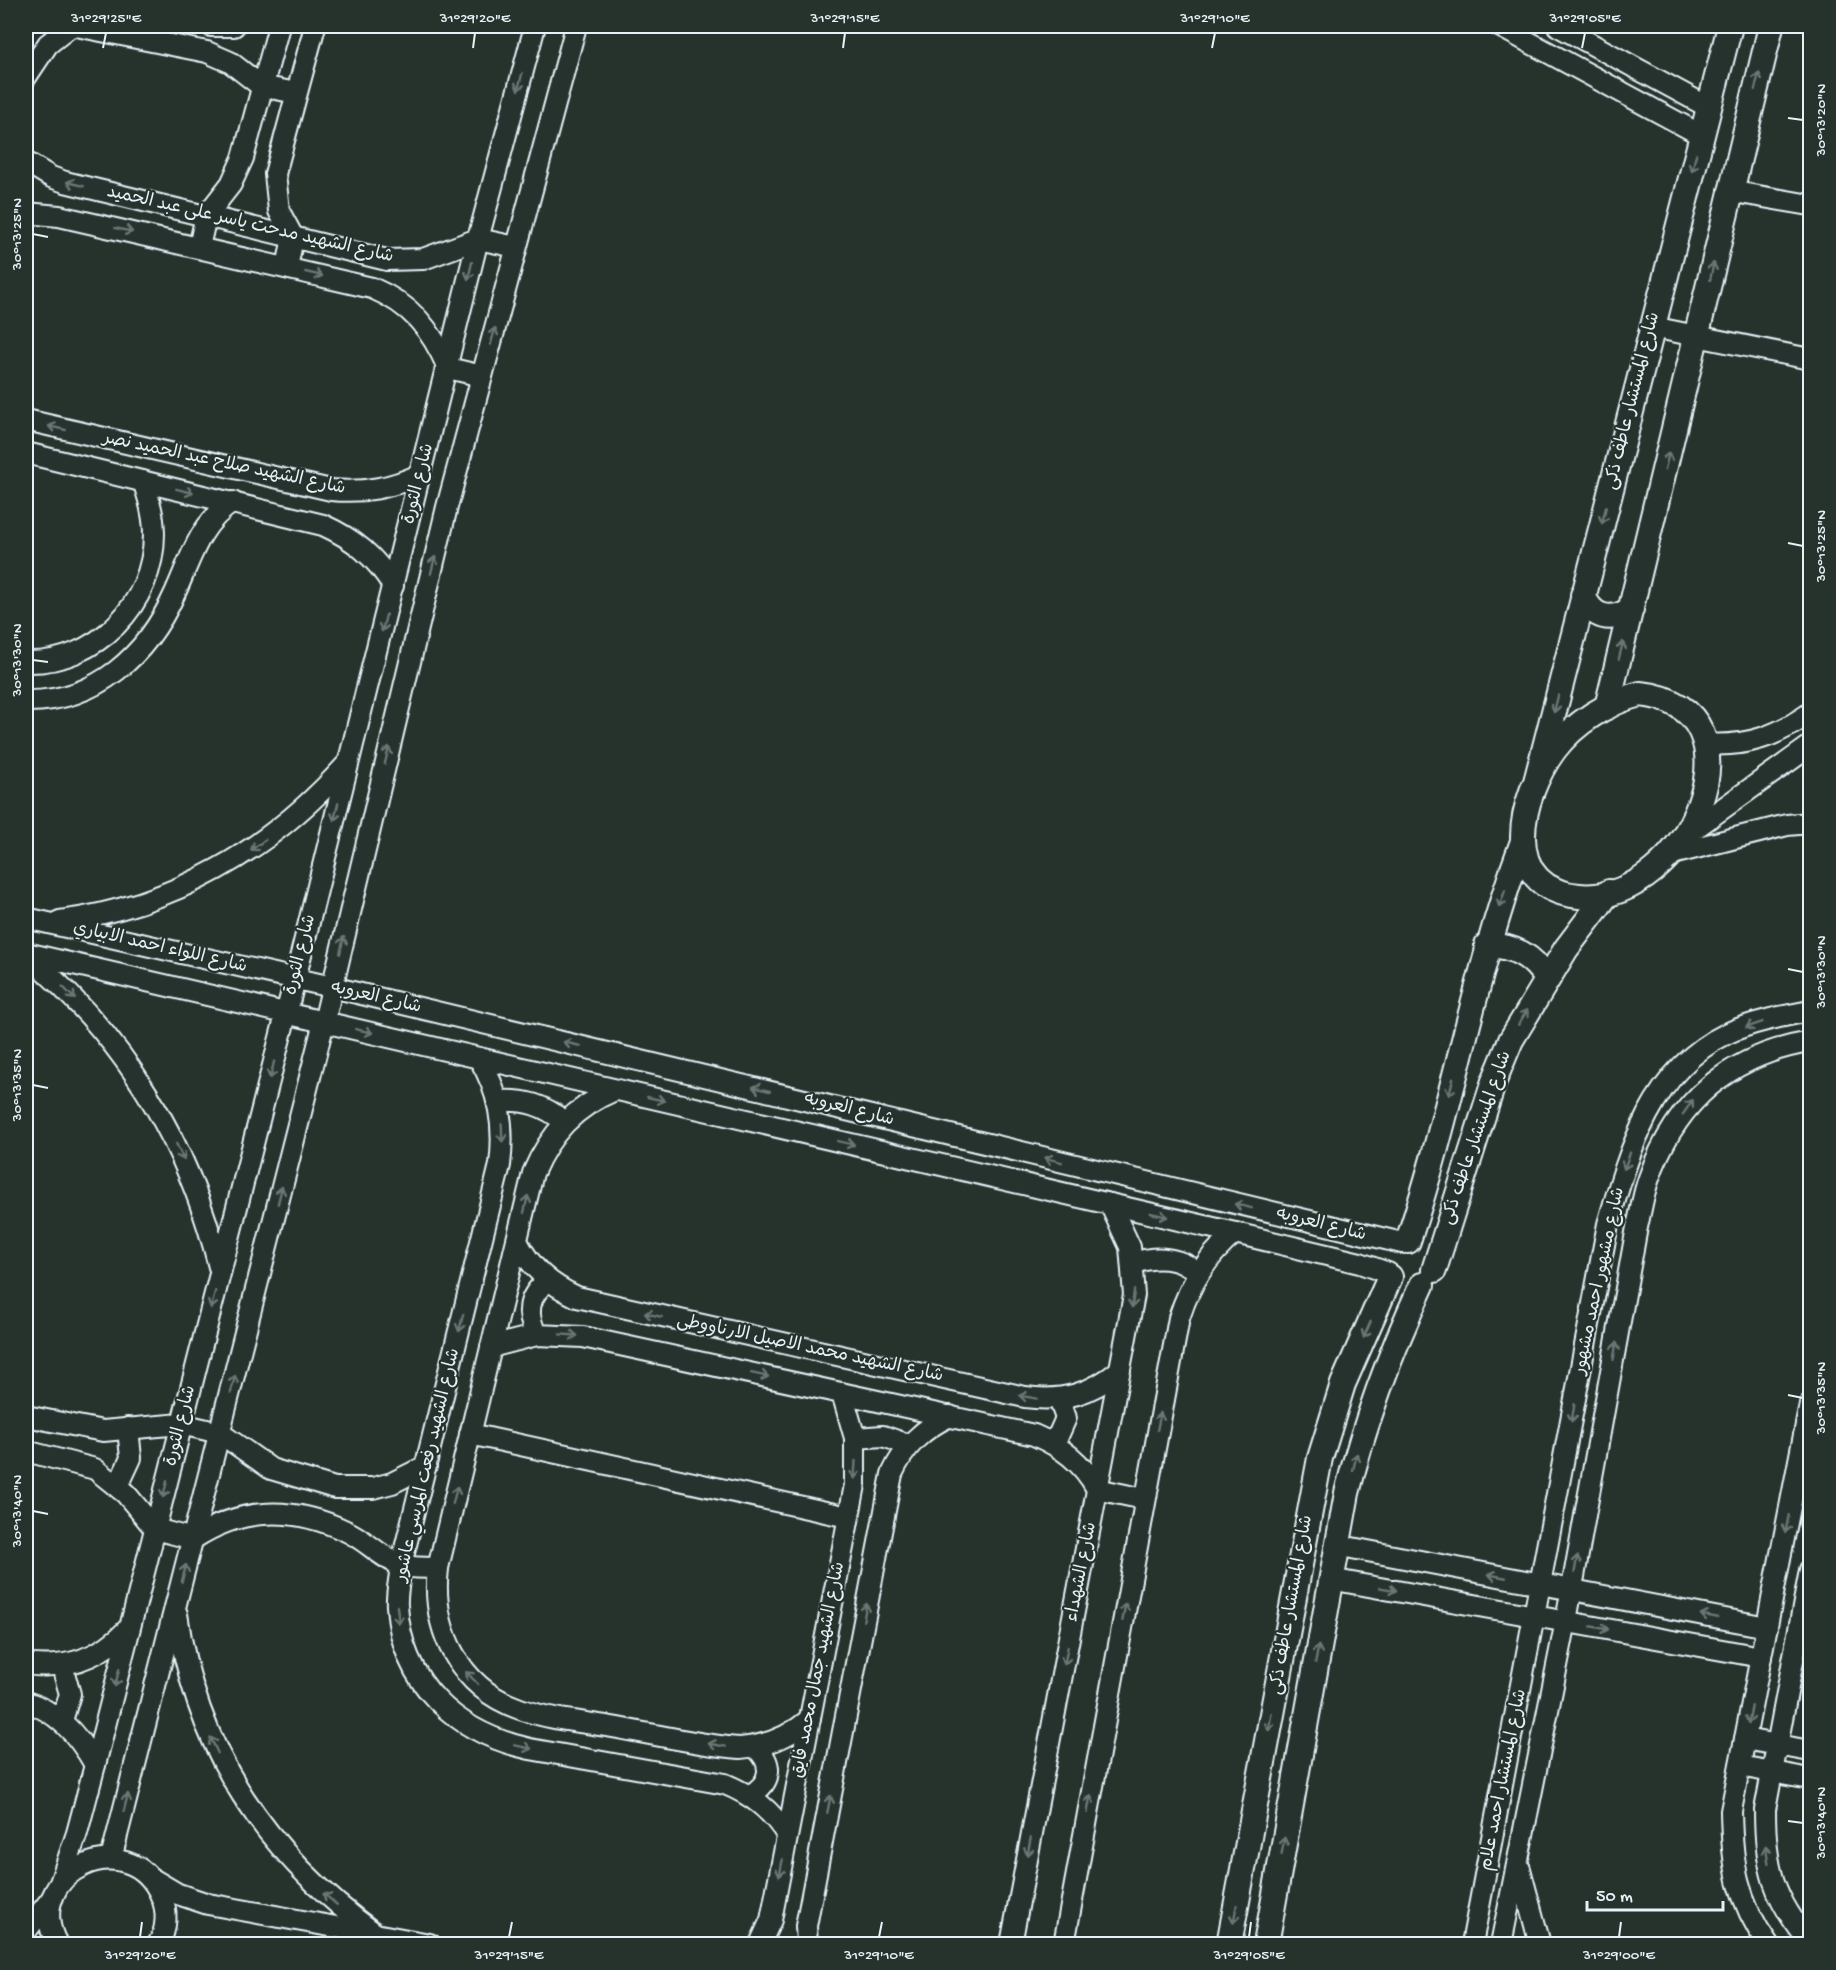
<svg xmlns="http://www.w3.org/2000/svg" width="1836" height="1970" viewBox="0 0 1836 1970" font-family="'Gochi Hand','Playpen Sans Arabic',sans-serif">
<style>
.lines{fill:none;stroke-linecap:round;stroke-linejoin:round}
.minor-casing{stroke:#e8f1f8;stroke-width:24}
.tertiary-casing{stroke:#e8f1f8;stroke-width:28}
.minor{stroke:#26332d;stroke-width:20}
.tertiary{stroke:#26332d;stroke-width:24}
.oneway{stroke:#6a7674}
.ticks{fill:none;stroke:#e8f1f8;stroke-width:2}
.labels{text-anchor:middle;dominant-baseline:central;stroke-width:4.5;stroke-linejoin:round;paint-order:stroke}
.street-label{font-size:18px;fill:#e8f1f8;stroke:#26332d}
.neatline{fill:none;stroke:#e8f1f8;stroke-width:2}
.ticks-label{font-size:15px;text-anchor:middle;fill:#e8f1f8}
</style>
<rect width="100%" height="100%" fill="#26332d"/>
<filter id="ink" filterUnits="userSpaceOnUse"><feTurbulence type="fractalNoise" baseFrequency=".0167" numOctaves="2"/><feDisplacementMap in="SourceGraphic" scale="12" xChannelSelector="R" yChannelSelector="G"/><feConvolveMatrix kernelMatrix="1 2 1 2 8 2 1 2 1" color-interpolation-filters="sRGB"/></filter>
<g filter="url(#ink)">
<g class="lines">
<g class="minor-casing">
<g id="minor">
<path d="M76 26 207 52 230 62 261 86 296 93"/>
<path d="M211 26H234"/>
<path d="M1499 26 1701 135"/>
<path d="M1558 26 1708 107"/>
<path d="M26 77 48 44 71 26"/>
<path d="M26 162 51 177 65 182 387 260 423 259 478 239 516 247"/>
<path d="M1729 191 1810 205"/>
<path d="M26 213 59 216 372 288C412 305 431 329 448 368L482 376"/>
<path d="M199 247 206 216 231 184 243 158 279 26"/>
<path d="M287 268 293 237 279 211 275 174 315 26"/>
<path d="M1652 327 1810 359"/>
<path d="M26 420 331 490C364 493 391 488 421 474"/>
<path d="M26 453 323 525C354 539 376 557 393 586"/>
<path d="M26 662C96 664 154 604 154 534 154 516 149 498 143 481"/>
<path d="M26 701C97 702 147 655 175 593 191 558 199 524 233 502"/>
<path d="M1706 744C1747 747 1777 736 1810 713"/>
<path d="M1687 834 1810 746"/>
<path d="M1672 854 1787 825 1810 823"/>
<path d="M26 918 332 987 1402 1243"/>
<path d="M60 921C173 906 270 850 346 765"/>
<path d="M26 953 1235 1233 1360 1263 1388 1273"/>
<path d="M28 956C125 1038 189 1144 219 1267"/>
<path d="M479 1058C499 1092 505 1125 500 1165L401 1565C400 1578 396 1593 397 1606 402 1685 457 1733 530 1749L725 1784C752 1795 771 1810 787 1835"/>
<path d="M615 1090C575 1107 550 1133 533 1173L438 1568C431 1629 459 1688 520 1709 551 1720 586 1722 618 1728 658 1735 699 1745 740 1748 767 1746 789 1737 810 1719"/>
<path d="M498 1101C525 1099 544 1105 565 1122"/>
<path d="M517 1241C531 1268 549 1284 577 1297L1025 1397C1063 1402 1091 1394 1120 1370"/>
<path d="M1134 1263C1157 1255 1177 1257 1198 1272"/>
<path d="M537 1335C525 1314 528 1296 547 1281"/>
<path d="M491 1347 537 1335 583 1337 1034 1435C1062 1447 1082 1462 1097 1489L1144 1499"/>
<path d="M26 1416 103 1431 181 1424 220 1433 271 1469 335 1488H373L392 1483 426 1466"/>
<path d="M470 1434 848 1517"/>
<path d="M855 1438 883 1436 909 1445"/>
<path d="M1050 1441 1058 1436 1066 1418 1059 1399"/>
<path d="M26 1451 95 1469 126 1494 155 1529 193 1539C241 1507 293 1506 346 1531 365 1539 382 1559 401 1565 412 1569 427 1567 438 1568"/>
<path d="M118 1486 131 1458 128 1428"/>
<path d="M1336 1545 1767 1627"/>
<path d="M1810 1570 1765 1810C1765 1867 1773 1898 1810 1942"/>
<path d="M1330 1579 1761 1657"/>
<path d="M177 1614C196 1751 266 1854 377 1935"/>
<path d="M26 1664C67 1670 100 1658 129 1628"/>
<path d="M62 1666 70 1694 62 1721"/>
<path d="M26 1702C58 1711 79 1736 95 1765"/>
<path d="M1745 1739 1810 1751"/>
<path d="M1740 1766 1810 1779"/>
<path d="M750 1795C772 1783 774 1763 755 1747"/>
<path d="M111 1859 324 1022 447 507 576 26"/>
<path d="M1520 1869 1540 1944"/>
<path d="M151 1878 178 1894 208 1904 430 1944"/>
<path d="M60 1883 77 1833 95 1765 295 979 478 239 535 26"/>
<path d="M26 1931 53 1897"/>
<path d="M57 1944C19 1873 130 1822 161 1896 168 1911 167 1930 158 1944"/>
<path d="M760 1944 771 1920 855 1485V1438L842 1393"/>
<path d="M807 1944 806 1926 892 1474C905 1446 922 1429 950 1416"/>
<path d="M1011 1944 1134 1295 1130 1247 1110 1204"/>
<path d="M1064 1944 1179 1318C1190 1283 1207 1256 1235 1233"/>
<path d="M1472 1944 1608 1224C1629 1151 1652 1070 1726 1034 1751 1022 1783 1016 1810 1011"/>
<path d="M1501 1944 1566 1621 1637 1227C1641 1211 1643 1194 1649 1178 1676 1101 1730 1055 1810 1042"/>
<path d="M1768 1944C1737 1900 1732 1864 1731 1811L1810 1404"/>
</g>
</g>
<g class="tertiary-casing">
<g id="tertiary">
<path d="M1583 595C1592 618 1611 623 1631 609"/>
<path d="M1640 694C1771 706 1689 906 1579 896 1497 888 1520 796 1554 750 1574 723 1608 702 1640 694Z"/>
<path d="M1607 707 1771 26"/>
<path d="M1537 778 1730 26"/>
<path d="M1487 945C1515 946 1532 956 1547 979"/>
<path d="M1408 1241C1452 1110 1474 973 1522 844"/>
<path d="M1434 1270 1494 1081 1511 1040 1566 949 1609 892"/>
<path d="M1229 1944 1320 1458 1343 1384 1390 1277"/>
<path d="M1266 1944 1347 1493C1365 1421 1391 1351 1422 1285"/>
</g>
</g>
<use href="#minor" class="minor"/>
<use href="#tertiary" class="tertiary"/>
</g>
<defs><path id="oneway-shaft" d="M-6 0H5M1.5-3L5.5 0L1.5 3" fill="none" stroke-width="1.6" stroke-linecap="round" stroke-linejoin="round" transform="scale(1.5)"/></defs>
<g class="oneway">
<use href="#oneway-shaft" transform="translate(1757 81) rotate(-76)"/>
<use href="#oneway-shaft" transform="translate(520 82) rotate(105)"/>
<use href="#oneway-shaft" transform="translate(1694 163) rotate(104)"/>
<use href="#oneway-shaft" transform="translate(75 184) rotate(-166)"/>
<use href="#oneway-shaft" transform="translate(124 230) rotate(13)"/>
<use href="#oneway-shaft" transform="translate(470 271) rotate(103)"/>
<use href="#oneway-shaft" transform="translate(1712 271) rotate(-78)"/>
<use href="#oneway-shaft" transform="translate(314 274) rotate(13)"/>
<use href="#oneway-shaft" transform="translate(493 336) rotate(-75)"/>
<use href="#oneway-shaft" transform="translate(57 428) rotate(-167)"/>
<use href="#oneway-shaft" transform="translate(1667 461) rotate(-76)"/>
<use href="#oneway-shaft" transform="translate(185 491) rotate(14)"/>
<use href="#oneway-shaft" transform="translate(1604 515) rotate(104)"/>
<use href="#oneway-shaft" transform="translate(433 565) rotate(-76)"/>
<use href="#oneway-shaft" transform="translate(384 623) rotate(104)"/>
<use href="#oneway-shaft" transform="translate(1621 650) rotate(-76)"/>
<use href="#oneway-shaft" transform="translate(1556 704) rotate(104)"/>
<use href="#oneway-shaft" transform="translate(387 755) rotate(-76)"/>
<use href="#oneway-shaft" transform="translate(336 812) rotate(104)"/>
<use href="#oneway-shaft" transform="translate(258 845) rotate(145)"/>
<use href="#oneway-shaft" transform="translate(1502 899) rotate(109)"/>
<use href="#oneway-shaft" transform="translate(342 945) rotate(-77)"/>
<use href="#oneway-shaft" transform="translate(69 993) rotate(45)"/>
<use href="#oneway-shaft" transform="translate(1523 1017) rotate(-59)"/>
<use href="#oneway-shaft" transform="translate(1754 1025) rotate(161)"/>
<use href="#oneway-shaft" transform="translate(364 1031) rotate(13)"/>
<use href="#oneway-shaft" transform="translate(572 1044) rotate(-167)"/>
<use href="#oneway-shaft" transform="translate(272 1070) rotate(104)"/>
<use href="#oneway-shaft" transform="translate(1451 1087) rotate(104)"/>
<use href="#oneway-shaft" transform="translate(761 1089) rotate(-167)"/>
<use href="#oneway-shaft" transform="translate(656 1099) rotate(13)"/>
<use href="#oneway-shaft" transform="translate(1688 1107) rotate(-55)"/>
<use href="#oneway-shaft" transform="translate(502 1133) rotate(88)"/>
<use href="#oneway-shaft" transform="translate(846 1143) rotate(13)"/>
<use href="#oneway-shaft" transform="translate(180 1152) rotate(65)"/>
<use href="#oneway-shaft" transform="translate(1053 1160) rotate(-166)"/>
<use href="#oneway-shaft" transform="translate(1627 1161) rotate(110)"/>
<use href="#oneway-shaft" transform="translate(280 1195) rotate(-76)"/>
<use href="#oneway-shaft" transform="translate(526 1204) rotate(-77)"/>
<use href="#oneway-shaft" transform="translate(1243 1206) rotate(-166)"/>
<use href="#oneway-shaft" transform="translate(1159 1215) rotate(13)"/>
<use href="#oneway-shaft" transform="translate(1133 1299) rotate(97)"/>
<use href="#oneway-shaft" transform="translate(213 1300) rotate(104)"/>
<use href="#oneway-shaft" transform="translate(653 1315) rotate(-168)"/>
<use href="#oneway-shaft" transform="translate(461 1323) rotate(104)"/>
<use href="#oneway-shaft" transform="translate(1367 1330) rotate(114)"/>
<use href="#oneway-shaft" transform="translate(569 1335) rotate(4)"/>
<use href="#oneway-shaft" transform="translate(1615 1351) rotate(-80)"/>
<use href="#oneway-shaft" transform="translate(760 1375) rotate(12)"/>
<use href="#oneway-shaft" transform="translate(233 1384) rotate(-76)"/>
<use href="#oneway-shaft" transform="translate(1028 1397) rotate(-170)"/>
<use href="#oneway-shaft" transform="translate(1573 1413) rotate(100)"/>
<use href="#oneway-shaft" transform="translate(1159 1421) rotate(-79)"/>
<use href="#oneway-shaft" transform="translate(1355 1462) rotate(-76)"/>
<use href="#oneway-shaft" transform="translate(855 1470) rotate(93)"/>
<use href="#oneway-shaft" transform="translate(165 1489) rotate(104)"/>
<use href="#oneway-shaft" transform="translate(455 1495) rotate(-76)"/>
<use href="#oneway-shaft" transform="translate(1787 1524) rotate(101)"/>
<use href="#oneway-shaft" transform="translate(1576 1564) rotate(-80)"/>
<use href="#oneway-shaft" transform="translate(184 1573) rotate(-76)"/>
<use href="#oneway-shaft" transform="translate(1497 1576) rotate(-169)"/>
<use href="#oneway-shaft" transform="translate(1388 1589) rotate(10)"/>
<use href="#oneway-shaft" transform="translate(865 1612) rotate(-79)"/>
<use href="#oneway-shaft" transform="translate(1124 1612) rotate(-80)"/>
<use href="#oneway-shaft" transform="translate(398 1615) rotate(83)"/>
<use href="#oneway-shaft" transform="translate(1709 1616) rotate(-169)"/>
<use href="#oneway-shaft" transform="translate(1600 1628) rotate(10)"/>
<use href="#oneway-shaft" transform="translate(1317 1654) rotate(-80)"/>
<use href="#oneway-shaft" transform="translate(1066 1656) rotate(101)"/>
<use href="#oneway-shaft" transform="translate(117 1678) rotate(104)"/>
<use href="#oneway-shaft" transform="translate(472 1678) rotate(-134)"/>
<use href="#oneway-shaft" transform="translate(1750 1715) rotate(101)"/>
<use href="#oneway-shaft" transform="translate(1270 1722) rotate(100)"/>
<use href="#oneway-shaft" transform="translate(214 1745) rotate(-115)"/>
<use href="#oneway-shaft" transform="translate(717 1745) rotate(-170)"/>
<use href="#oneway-shaft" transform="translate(523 1747) rotate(12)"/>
<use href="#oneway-shaft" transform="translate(126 1802) rotate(-76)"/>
<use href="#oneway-shaft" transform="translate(829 1804) rotate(-79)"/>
<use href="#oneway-shaft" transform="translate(1089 1804) rotate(-80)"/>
<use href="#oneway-shaft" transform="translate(1283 1846) rotate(-80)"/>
<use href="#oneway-shaft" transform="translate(1029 1847) rotate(101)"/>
<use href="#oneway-shaft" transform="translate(1767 1854) rotate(-99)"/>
<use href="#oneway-shaft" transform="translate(781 1868) rotate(101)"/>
<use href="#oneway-shaft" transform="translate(330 1899) rotate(-140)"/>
<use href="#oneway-shaft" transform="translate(1235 1914) rotate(100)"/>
</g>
</g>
<path class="ticks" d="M103 48 106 33M473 48 475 33M843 48 845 33M1212 48 1215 33M1582 48 1585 33M1788 118 1803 120M33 234 48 237M1788 543 1803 546M33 660 48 662M1788 969 1803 972M33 1085 48 1088M1788 1395 1803 1398M33 1511 48 1514M1788 1821 1803 1823M140 1937 142 1922M509 1937 512 1922M879 1937 882 1922M1249 1937 1251 1922M1619 1937 1621 1922"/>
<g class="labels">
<g class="street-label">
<text transform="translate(250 225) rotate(13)">شارع الشهيد مدحت ياسر على عبد الحميد</text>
<text transform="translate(1633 401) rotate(-76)">شارع المستشار عاطف ذكى</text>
<text transform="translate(224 464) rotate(12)">شارع الشهيد صلاح عبد الحميد نصر</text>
<text transform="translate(419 484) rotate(-76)">شارع الثورة</text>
<text transform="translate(160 948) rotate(13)">شارع اللواء احمد الابياري</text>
<text transform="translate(301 955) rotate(-76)">شارع الثورة</text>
<text transform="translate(376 998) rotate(13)">شارع العروبه</text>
<text transform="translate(849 1110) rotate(14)">شارع العروبه</text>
<text transform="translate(1477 1138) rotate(-71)">شارع المستشار عاطف ذكى</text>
<text transform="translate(1321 1225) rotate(14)">شارع العروبه</text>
<text transform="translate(1600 1281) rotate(-78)">شارع مشهور احمد مشهور</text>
<text transform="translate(810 1349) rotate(12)">شارع الشهيد محمد الاصيل الارناووطى</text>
<text transform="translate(181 1426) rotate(-76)">شارع الثورة</text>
<text transform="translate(428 1465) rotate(-77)">شارع الشهيد رفعت المرسي عاشور</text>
<text transform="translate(1082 1572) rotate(-79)">شارع الشهداء</text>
<text transform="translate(1292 1605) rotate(-80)">شارع المستشار عاطف ذكى</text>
<text transform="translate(819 1670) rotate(-79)">شارع الشهيد جمال محمد فايق</text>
<text transform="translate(1504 1780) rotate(-79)">شارع المستشار احمد علام</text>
</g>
</g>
<rect width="1836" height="1970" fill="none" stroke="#26332d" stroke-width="66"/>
<path d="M1587 1901v9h136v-9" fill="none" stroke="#e8f1f8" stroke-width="3"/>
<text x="1596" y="1901" font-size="18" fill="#e8f1f8" stroke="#26332d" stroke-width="4.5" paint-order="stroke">50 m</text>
<rect x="33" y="33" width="1770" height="1904" class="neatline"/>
<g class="ticks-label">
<text x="106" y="22">31°29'25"E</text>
<text x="475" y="22">31°29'20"E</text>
<text x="845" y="22">31°29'15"E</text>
<text x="1215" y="22">31°29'10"E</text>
<text x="1585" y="22">31°29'05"E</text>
<text transform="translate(1820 120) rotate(-90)" y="5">30°13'20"N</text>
<text transform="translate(16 234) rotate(-90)" y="5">30°13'25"N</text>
<text transform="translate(1820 546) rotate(-90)" y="5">30°13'25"N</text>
<text transform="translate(16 660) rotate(-90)" y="5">30°13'30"N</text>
<text transform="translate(1820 972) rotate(-90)" y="5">30°13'30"N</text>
<text transform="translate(16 1085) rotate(-90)" y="5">30°13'35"N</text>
<text transform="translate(1820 1398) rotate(-90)" y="5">30°13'35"N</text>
<text transform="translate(16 1511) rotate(-90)" y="5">30°13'40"N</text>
<text transform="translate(1820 1823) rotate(-90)" y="5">30°13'40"N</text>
<text x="140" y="1959">31°29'20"E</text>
<text x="509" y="1959">31°29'15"E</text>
<text x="879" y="1959">31°29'10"E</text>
<text x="1249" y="1959">31°29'05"E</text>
<text x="1619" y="1959">31°29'00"E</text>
</g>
</svg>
